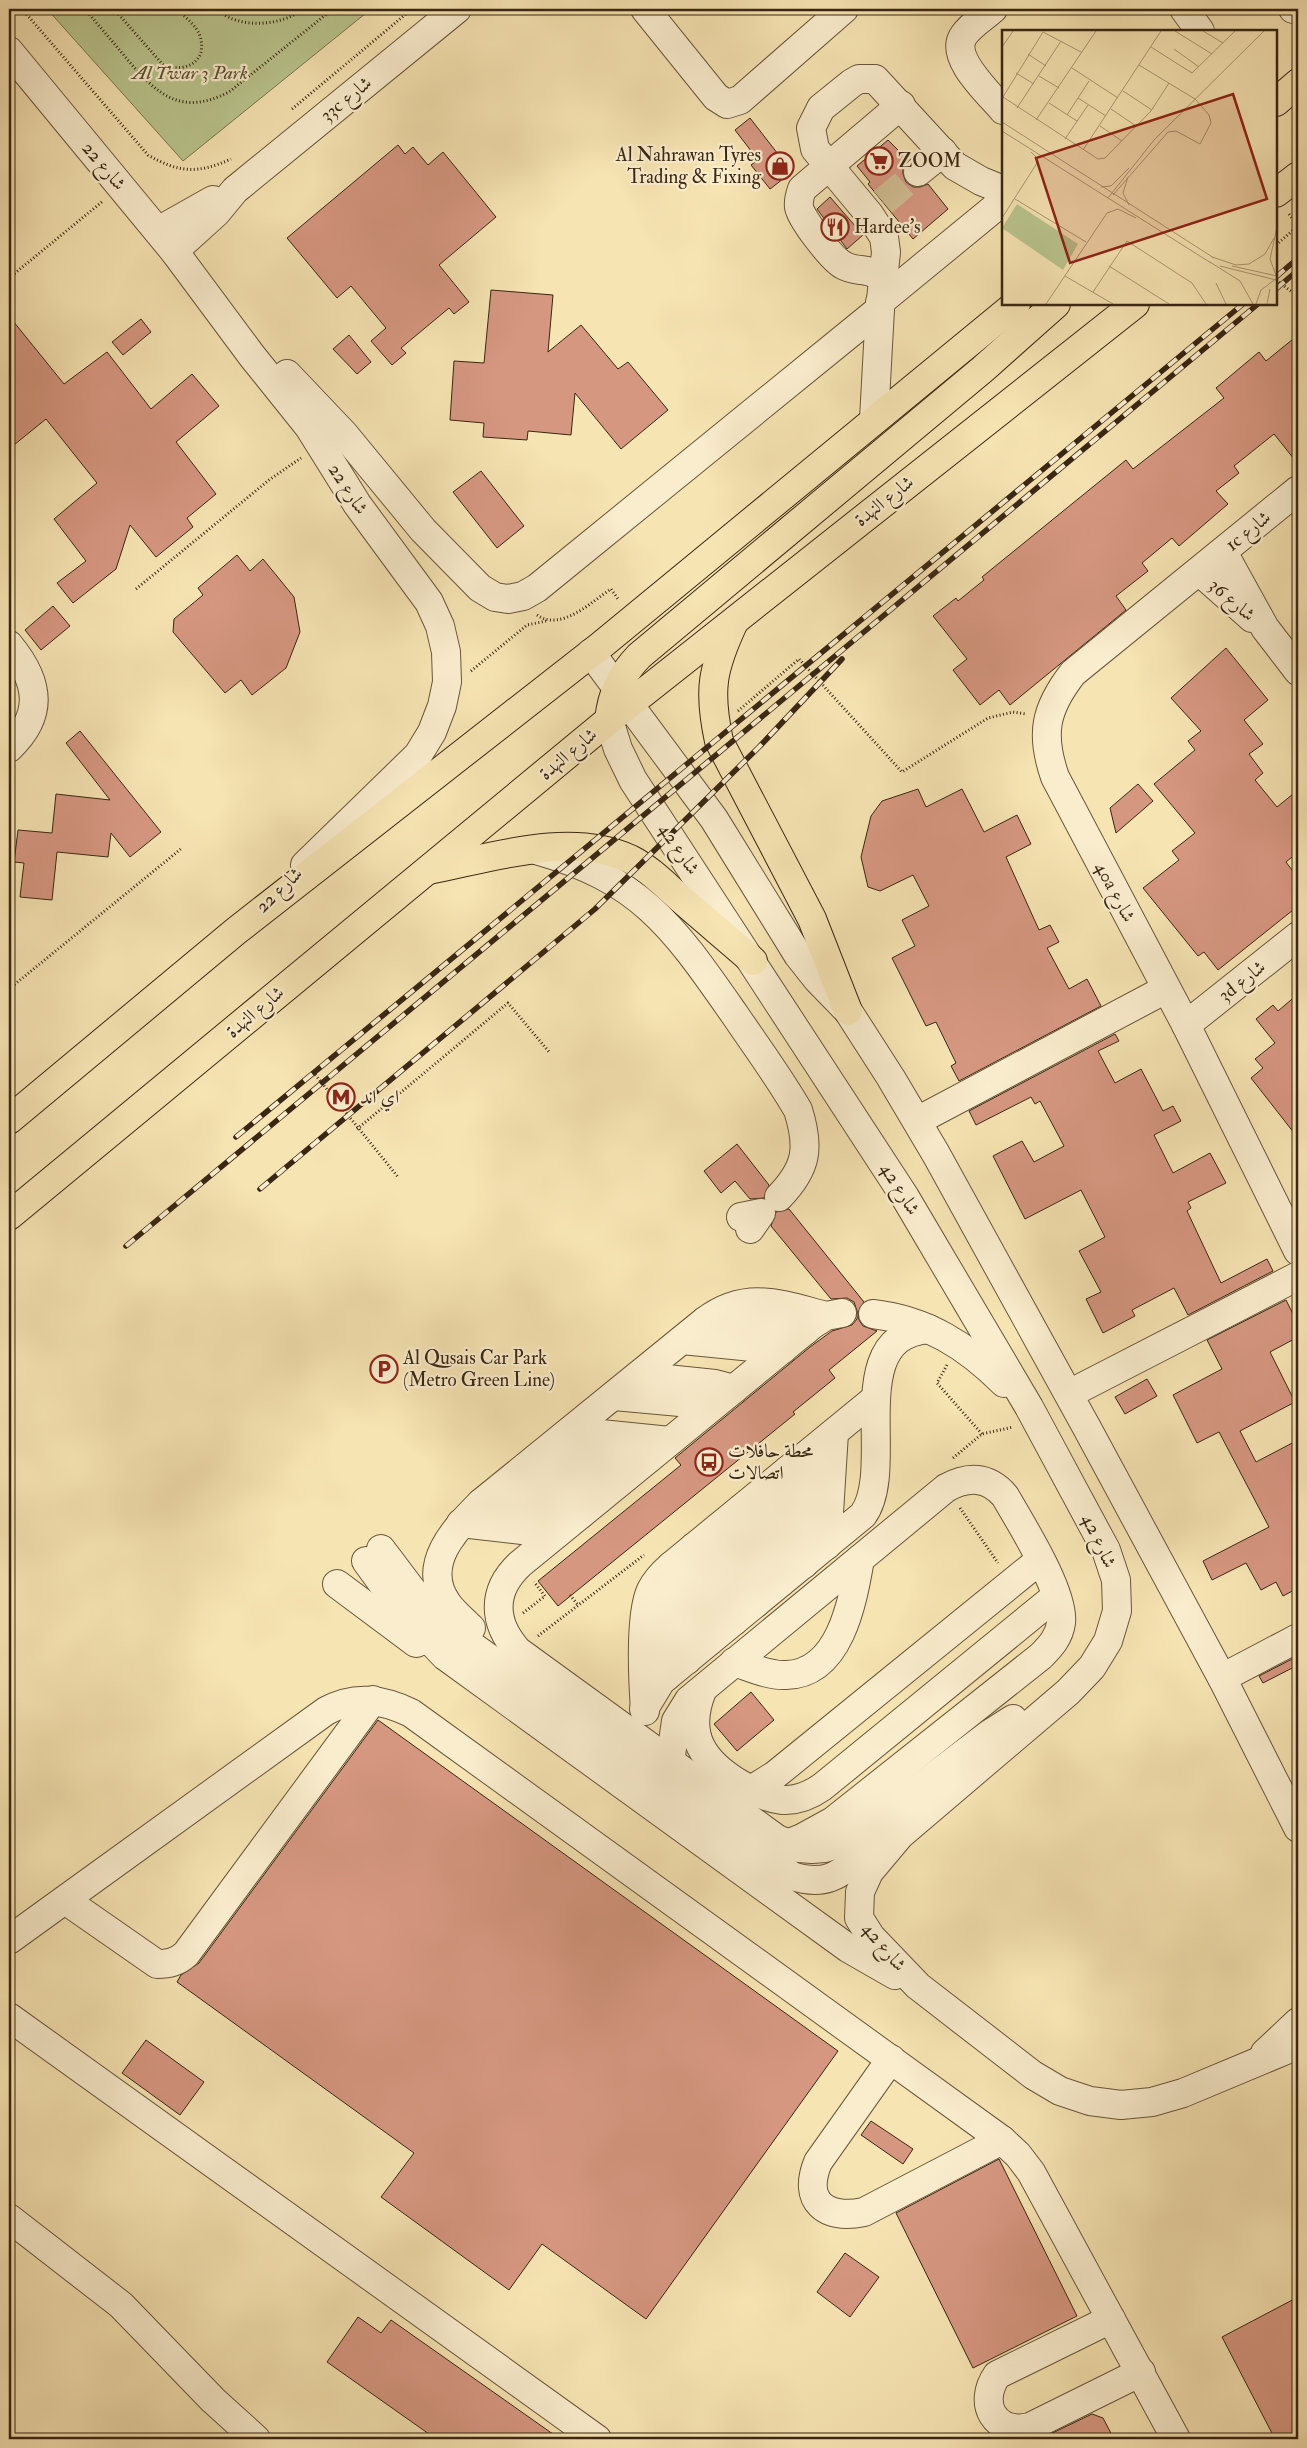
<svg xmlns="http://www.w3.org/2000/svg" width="1307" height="2448" viewBox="0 0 1307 2448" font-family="'IM FELL Double Pica',Amiri,serif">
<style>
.green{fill:#bac58e;stroke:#7a7650}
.building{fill:#d69781;stroke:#392613}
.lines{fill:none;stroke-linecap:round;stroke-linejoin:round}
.minor-tunnel{stroke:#d1be93;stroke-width:28;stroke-dasharray:28 14;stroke-linecap:butt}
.minor-casing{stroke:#68563b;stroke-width:30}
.major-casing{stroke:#392613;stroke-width:30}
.path{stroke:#392613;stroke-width:3;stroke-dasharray:1 2.5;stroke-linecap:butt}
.minor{stroke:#faedce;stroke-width:28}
.major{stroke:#f7e4b3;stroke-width:28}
.rail-casing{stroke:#392613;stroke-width:5.5}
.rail{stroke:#faedce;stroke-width:4;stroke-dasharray:11;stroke-linecap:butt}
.labels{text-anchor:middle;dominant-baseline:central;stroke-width:4.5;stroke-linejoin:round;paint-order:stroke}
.park-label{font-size:19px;font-style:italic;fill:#594e32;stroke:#faedce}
.street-label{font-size:19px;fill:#392613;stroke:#faedce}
.poi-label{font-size:19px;fill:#392613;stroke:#faedce;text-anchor:start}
.inset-road{fill:none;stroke:#ab9873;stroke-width:1}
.view{fill:#8f2418;fill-opacity:0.15;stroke:#8f2418;stroke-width:2.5}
.inset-edge{fill:none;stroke:#392613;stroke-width:2.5}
</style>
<rect width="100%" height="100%" fill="#f7e4b3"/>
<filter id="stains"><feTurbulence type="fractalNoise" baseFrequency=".004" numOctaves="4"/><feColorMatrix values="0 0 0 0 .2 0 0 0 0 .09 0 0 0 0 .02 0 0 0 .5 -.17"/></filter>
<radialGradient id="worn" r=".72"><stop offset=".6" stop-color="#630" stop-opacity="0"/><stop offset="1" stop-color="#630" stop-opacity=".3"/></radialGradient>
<path class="green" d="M47 9H371L183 161Z"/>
<g class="building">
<path d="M750 118 792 172 770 189 751 165 758 160 735 130Z"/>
<path d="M888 140 908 160 903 167V174L906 182 913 187H920L928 184 948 209 913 239 868 184 870 182 857 166Z"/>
<path d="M398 145 405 154 413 147 428 165 443 152 496 217 439 265 469 302 454 314 449 308 401 348 406 353 392 365 371 341 386 328 351 286 337 298 287 238Z"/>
<path d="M830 197 863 235 847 249 817 209Z"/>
<path d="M491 290 553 295 548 352 581 325 618 369 628 362 668 410 621 449 575 393 571 435 528 431 527 440 483 437 484 423 450 420 454 361 484 363Z"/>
<path d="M9 316 64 384 107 352 151 409 192 374 219 406 176 442 216 494 187 518 193 527 156 557 130 525 116 569 73 603 57 583 86 561 54 519 97 483 46 419 9 449Z"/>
<path d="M141 319 151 332 123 355 112 342Z"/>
<path d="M349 335 371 362 357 374 333 349Z"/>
<path d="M1298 335V464L1274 434 1234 466 1239 473 1216 491 1228 504 1179 546 1172 538 1142 563 1148 571 1116 596 1126 610 1010 705 999 690 980 705 953 670 967 659 933 616 956 598 958 601 984 580 982 577 1126 460 1133 469 1224 398 1216 388 1259 352 1266 361Z"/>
<path d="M481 471 524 526 497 548 453 492Z"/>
<path d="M237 555 250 571 263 559 294 597 300 632 286 668 252 695 241 680 225 693 173 632 174 619 203 595 198 588Z"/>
<path d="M53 606 70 626 41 650 25 630Z"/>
<path d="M1226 648 1268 700 1244 720 1263 744 1249 754 1263 773 1255 780 1277 807 1298 790V852L1286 862 1298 878V906L1218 970 1204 952 1198 956 1143 888 1179 860 1172 851 1195 833 1154 784 1195 750 1188 741 1201 731 1171 698Z"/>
<path d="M80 731 161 832 130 857 111 833 108 857 57 852 52 900 20 897 24 863 14 862 18 830 52 833 56 794 110 800 66 743Z"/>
<path d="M1138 784 1153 801 1116 833 1110 808Z"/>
<path d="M918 789 926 807 962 789 984 832 1017 815 1031 844 1006 857 1039 930 1050 925 1059 942 1047 948 1069 989 1087 979 1101 1006 959 1081 951 1066 956 1063 936 1022 926 1026 892 958 915 946 902 920 929 906 913 875 880 891 868 887 861 857 871 816 882 801Z"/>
<path d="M1298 994V1138L1251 1078 1263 1068 1255 1059 1275 1043 1256 1019 1273 1005 1278 1011Z"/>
<path d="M1115 1034 1119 1041 1098 1051 1115 1083 1141 1069 1163 1111 1173 1106 1181 1121 1154 1135 1173 1173 1210 1153 1226 1183 1188 1202 1191 1208 1187 1211 1221 1283 1267 1259 1273 1271 1188 1315 1174 1288 1132 1310 1135 1316 1103 1333 1086 1299 1101 1292 1079 1251 1105 1237 1081 1190 1025 1219 993 1156 1022 1141 1034 1162 1064 1146 1040 1101 1035 1104 1031 1097 976 1125 969 1111Z"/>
<path d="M737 1144 769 1185 764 1198 750 1199 735 1181 721 1193 704 1171Z"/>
<path d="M789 1209 864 1302 858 1312 859 1320 863 1326 877 1331 829 1370 835 1378 793 1412 795 1414 558 1606 538 1581 681 1465 675 1458 810 1347 832 1331 852 1325 857 1319V1311L854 1302 847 1298 831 1299 771 1226 776 1212Z"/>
<path d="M1286 1300 1298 1324V1337L1270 1352 1295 1402 1240 1431 1256 1462 1298 1440V1588L1283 1596 1276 1582 1261 1590 1246 1563 1212 1580 1203 1561 1269 1527 1219 1432 1197 1443 1173 1395 1222 1369 1207 1340Z"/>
<path d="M1147 1379 1157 1396 1125 1414 1115 1397Z"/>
<path d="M1298 1656V1665L1263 1683 1259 1676Z"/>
<path d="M751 1692 774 1720 737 1751 714 1724Z"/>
<path d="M378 1720 838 2051 646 2319 542 2244 509 2290 381 2197 414 2153 177 1982 181 1975 199 1963Z"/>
<path d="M146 2040 204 2082 180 2115 122 2073Z"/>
<path d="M871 2121 913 2149 903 2164 861 2135Z"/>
<path d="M999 2159 1077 2316 973 2368 896 2213Z"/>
<path d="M845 2253 879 2277 850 2317 817 2292Z"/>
<path d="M1298 2297V2439H1275L1222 2337Z"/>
<path d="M358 2317 381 2333 391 2320 560 2439H436L327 2362Z"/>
<path d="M1092 2414 1103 2418 1114 2439H1040Z"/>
</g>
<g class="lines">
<path class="minor-tunnel" d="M883 202 918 172"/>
<g class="minor-casing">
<g id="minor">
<path d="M645 9 716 97 727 104 740 100 844 9"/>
<path d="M993 9C984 17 971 25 964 35 948 57 989 93 1003 110"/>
<path d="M1184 9 1200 31"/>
<path d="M1293 9H1298"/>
<path d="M9 51 174 251 252 356 309 427 357 504 429 602 440 626 446 652 447 682 442 706 432 732 418 755 305 865"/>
<path d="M918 172 943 152"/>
<path d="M158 231 213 200"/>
<path d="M174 251 216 213 235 190 457 9"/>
<path d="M883 282C873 265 857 274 843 265 832 259 801 219 799 207 798 200 800 195 802 189L901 105"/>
<path d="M880 302 1003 201"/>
<path d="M287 374 344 434 423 530 480 588 495 597 508 599 523 596 537 588 880 309"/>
<path d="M874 419 880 309 886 252 884 237 869 214 815 149 811 128 821 108 852 83 859 79H875L955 166 981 181 1003 190"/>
<path d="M1298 490 1073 673C1045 709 1040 734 1055 777L1186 1025 1298 1251"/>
<path d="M1223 552 1265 628 1298 671"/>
<path d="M1199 571 1252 618"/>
<path d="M9 645C39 681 45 714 9 748"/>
<path d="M591 653 714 819 798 955 817 979 848 1011 891 1078 936 1154 1087 1428 1222 1678 1298 1828"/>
<path d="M609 720 618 749 633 780 905 1197 1029 1407 1106 1550 1116 1580 1117 1611 1108 1641 1092 1667 1068 1692 900 1835 869 1872 860 1892 859 1918 871 1937 918 1986 1033 2075 1060 2091 1090 2101 1121 2105 1152 2102 1183 2093 1298 2045"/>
<path d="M536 850C643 880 674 928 735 1015 756 1046 779 1077 798 1110 810 1148 807 1168 779 1197"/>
<path d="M1186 1025 1298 936"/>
<path d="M917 1121 1166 989"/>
<path d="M741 1217 761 1213 750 1229"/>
<path d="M842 1313 826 1316 812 1325 520 1564C491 1591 493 1623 518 1651L777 1839 799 1848 812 1849 825 1848 850 1840 991 1733 1013 1719"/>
<path d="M873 1314C926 1320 967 1346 1004 1383"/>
<path d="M705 1321 805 1331"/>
<path d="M682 1340 782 1350"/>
<path d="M638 1376 715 1384 734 1389"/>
<path d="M1069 1394 1298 1276"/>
<path d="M614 1396 713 1405"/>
<path d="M571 1431 670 1441"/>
<path d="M549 1449 648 1459"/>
<path d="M526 1467 626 1477"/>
<path d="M510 1484 582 1493 598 1500"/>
<path d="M481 1503 581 1514"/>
<path d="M461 1523 556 1534"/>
<path d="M827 1545 834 1433"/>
<path d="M381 1549 424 1606 450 1630 792 1876C839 1891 847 1861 882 1842"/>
<path d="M366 1561 403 1612 445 1656 848 1948 895 1975"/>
<path d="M804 1564 811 1452"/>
<path d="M781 1582 788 1470"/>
<path d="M337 1584 416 1643"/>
<path d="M756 1603 760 1497"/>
<path d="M734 1621 741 1509"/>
<path d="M471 1628C463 1620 453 1612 447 1603 420 1565 455 1529 481 1503L705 1321C746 1290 780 1304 826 1316"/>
<path d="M708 1642 719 1527"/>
<path d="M687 1660 694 1547"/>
<path d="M734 1662C750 1667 769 1676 786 1675 841 1674 853 1599 860 1559"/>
<path d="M666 1677 671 1566"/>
<path d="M1222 1678 1298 1638"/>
<path d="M702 1691C684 1735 703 1762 740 1784 770 1801 792 1808 822 1787L1056 1596"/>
<path d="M644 1709 661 1681 863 1515C898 1467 840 1336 929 1329"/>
<path d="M645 1711C643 1682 639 1615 651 1590 656 1580 663 1573 671 1566L876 1398"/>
<path d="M670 1762 676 1721 689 1700 946 1488C968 1476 988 1476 1005 1496 1021 1524 1065 1593 1061 1623 1059 1637 1051 1646 1041 1656L833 1821 802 1838 787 1844"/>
<path d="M751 1790 775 1775 1040 1560"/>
<path d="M65 1900 157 1964C169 1964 177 1962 186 1954L373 1700"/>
<path d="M9 1940 326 1711C355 1695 382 1699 411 1713L1002 2140 1018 2155 1031 2172 1176 2439"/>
<path d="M9 2017 597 2439"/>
<path d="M1265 2053 1298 2022"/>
<path d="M891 2059 818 2162C802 2201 825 2220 864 2212L1002 2140"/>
<path d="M9 2218 121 2305 213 2400 256 2439"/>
<path d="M1111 2319 997 2375C977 2404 995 2435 1030 2427L1141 2372"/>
</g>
</g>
<g class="major-casing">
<g id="major">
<path d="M1276 102 1298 83"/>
<path d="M1276 193 1298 176"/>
<path d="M734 622C712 669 708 690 719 741L812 919 848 1011"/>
<path d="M609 720C612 693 621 675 639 656L983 369 1056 304"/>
<path d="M429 870C491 858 570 831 630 859 650 869 665 885 681 899 705 920 729 940 753 961"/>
<path d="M9 1120 236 931 599 647 1016 304"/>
<path d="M9 1216 609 720 1135 304"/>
</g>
</g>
<g class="path">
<path d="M22 9 148 155C179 173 198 174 231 159"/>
<path d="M85 9C99 26 113 42 127 59 158 96 182 116 229 92L333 9"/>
<path d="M114 9 164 66C186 72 208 62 200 36 197 26 184 16 176 9"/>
<path d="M217 9C238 30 282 26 303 9"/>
<path d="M292 109 412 9"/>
<path d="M1289 214 1298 226"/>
<path d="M1276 245 1298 226"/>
<path d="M9 278 103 201"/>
<path d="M1276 280 1292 292 1298 293"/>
<path d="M136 589 269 480 301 458"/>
<path d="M537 615C561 632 591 602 611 589L618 599"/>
<path d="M471 671 527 625 546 621"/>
<path d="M738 711 799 659 902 772 988 718 1013 712 1026 714"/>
<path d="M9 989 182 848"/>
<path d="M313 1072 398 1177"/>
<path d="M357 1129 508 1003 550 1053"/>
<path d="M947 1365 937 1383 982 1434"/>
<path d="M953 1458 982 1434 1013 1427"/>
<path d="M960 1508 998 1563"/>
<path d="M570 1595 578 1605"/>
<path d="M523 1613 545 1596 534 1582"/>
<path d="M538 1636 644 1555"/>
</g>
<use href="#minor" class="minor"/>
<use href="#major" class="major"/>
<g class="rail-casing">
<g id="rail">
<path d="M1276 277 1298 258"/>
<path d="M1276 289 1298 270"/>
<path d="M236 1137 1243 304"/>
<path d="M260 1189 595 909 760 746 842 659"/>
<path d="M126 1246 1258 304"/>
</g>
</g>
<use href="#rail" class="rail"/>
</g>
<defs>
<g id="supermarket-ring" transform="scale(1.4375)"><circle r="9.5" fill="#faedce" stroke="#8f2418" stroke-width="1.5"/><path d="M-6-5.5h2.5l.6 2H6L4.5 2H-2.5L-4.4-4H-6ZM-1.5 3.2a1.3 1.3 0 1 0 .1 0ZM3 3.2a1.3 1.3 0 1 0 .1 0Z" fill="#8f2418"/></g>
<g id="shop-ring" transform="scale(1.4375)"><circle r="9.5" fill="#faedce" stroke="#8f2418" stroke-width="1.5"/><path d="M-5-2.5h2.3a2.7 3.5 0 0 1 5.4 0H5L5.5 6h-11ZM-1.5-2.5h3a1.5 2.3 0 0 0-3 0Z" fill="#8f2418"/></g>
<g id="restaurant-ring" transform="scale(1.4375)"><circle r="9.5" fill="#faedce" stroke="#8f2418" stroke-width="1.5"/><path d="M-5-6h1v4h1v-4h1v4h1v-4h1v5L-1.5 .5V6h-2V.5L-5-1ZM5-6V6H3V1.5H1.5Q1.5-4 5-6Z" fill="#8f2418"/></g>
<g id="metro-ring" transform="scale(1.4375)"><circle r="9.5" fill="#faedce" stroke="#8f2418" stroke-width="1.5"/><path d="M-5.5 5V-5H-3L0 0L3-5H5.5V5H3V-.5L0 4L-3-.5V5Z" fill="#8f2418"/></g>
<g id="parking-ring" transform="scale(1.4375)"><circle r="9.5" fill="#faedce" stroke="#8f2418" stroke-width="1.5"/><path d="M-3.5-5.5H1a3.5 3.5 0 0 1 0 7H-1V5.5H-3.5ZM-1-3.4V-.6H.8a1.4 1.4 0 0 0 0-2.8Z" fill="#8f2418"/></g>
<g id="bus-ring" transform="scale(1.4375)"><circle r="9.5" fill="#faedce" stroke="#8f2418" stroke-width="1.5"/><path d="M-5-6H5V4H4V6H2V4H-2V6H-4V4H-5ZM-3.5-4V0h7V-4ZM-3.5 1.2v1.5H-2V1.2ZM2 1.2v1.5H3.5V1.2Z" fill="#8f2418"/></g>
</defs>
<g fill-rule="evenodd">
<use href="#supermarket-ring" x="879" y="161"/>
<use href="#shop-ring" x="780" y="166"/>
<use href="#restaurant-ring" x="835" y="227"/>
<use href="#metro-ring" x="341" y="1097"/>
<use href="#parking-ring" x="384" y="1369"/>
<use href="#bus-ring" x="709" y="1462"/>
</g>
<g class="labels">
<g class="park-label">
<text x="190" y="73">Al Twar 3 Park</text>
</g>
<g class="street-label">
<text transform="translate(346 99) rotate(-39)">33c شارع</text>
<text transform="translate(104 166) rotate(50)">شارع 22</text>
<text transform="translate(348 489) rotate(57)">شارع 22</text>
<text transform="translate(884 501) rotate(-38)">شارع النهدة</text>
<text transform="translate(1248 531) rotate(-39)">1c شارع</text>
<text transform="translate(1232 600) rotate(41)">شارع 36</text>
<text transform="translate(568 754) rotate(-40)">شارع النهدة</text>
<text transform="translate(679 849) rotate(56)">شارع 42</text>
<text transform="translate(279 890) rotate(-44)">شارع 22</text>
<text transform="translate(1115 892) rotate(62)">40a شارع</text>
<text transform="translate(1242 981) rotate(-38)">3d شارع</text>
<text transform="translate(255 1012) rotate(-40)">شارع النهدة</text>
<text transform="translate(900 1189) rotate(58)">شارع 42</text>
<text transform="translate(1099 1541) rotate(65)">شارع 42</text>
<text transform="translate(884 1947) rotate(50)">شارع 42</text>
</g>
<g class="poi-label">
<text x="761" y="155" text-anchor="end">Al Nahrawan Tyres<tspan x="761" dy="22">Trading &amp; Fixing</tspan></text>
<text x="898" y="161">ZOOM</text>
<text x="854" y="227">Hardee's</text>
<text x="360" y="1097">اي اند</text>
<text x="403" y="1358">Al Qusais Car Park<tspan x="403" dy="22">(Metro Green Line)</tspan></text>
<text x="728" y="1451">محطة حافلات<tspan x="728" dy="22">اتصالات</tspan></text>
</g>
</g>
<g transform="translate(1002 30)">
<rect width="275" height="275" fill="#f7e4b3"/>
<path d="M15 174 76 214 61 240 0 198Z" fill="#bac58e"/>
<path class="inset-road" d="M173 1 210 24M201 1 221 13M0 17 11 1M149 17 190 43 233 1M172 19 197 37M79 22 41 2 1 67 96 129 103 128 149 81 167 53M26 24 44 36M70 38 116 68M14 43 32 54M37 46 57 58M121 61 150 80M76 68 104 86M47 73 75 91M15 78 59 11M109 79 134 96M65 85 87 51M34 90 94 1M0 92 212 228M98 96 120 111M0 101 209 233M63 109 86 75M81 120 159 1M126 147 121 163 127 175M99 157 109 156 127 138M111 165 166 102 174 101 198 114 209 93 207 85 193 69 137 35M106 168 152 110 262 1M13 169 84 212M0 188 35 133 34 127 29 122M275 197 268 229 275 248M210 227 234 235 247 234 263 224 272 208M208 232 238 251 251 274M107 236 167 274M218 236 274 250M230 236 275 246M63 246 111 274M214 253 224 274M91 262 125 211 190 253 204 274M44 274 105 183 116 179 134 188M254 274 259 260 275 248M265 274 268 259"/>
<path class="view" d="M231 64 265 169 68 233 34 128Z"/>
<rect width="275" height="275" class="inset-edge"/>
</g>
<rect width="1307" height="2448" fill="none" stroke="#f7e4b3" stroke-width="30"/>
<rect x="10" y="10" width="1287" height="2428" fill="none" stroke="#392613" stroke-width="2.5"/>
<rect x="15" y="15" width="1277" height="2418" fill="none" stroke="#392613"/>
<rect width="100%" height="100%" filter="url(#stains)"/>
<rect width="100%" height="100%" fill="url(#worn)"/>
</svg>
